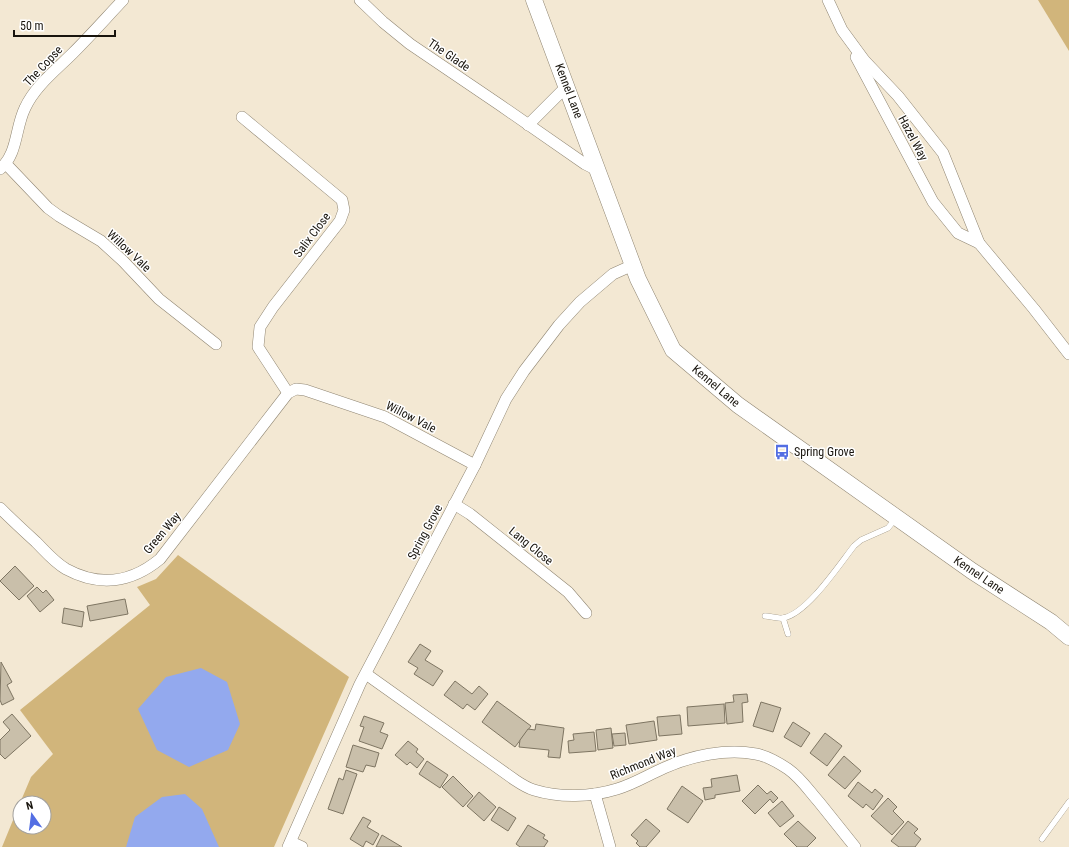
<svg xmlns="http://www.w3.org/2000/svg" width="1069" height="847" viewBox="0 0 1069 847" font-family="'Roboto Condensed',sans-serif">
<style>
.green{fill:#d1b57b}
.water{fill:#93a9ee}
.building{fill:#c9bfaa;stroke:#7e7562}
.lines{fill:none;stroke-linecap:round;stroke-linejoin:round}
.lane-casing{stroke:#8f8572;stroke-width:6}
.street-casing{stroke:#8f8572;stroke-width:12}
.secondary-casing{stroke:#8f8572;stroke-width:17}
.lane{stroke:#fff;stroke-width:5.5}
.street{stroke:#fff;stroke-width:11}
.secondary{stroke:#fff;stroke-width:16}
.labels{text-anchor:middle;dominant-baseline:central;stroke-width:3;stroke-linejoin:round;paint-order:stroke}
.street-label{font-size:12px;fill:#18140d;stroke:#fff}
.poi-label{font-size:12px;fill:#18140d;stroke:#fff;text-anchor:start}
</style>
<rect width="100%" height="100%" fill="#f3e8d3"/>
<g class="green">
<path d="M1038 0H1069V51Z"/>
<path d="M178 555 349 677 274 847H2L20 803V827H44V803H20L31 777 53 754 20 710 150 605 137 587 156 579Z"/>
</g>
<g class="water">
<path d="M201 668 227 682 240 724 228 750 189 767 157 750 138 709 166 677Z"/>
<path d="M185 794 202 809 219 847H126L135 817 162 797Z"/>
</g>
<g class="building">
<path d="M15 566 34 586 19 600 0 581Z"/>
<path d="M37 587 43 593 46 590 54 600 40 612 27 596Z"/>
<path d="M125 599 128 614 90 621 87 606Z"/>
<path d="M64 608 84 612 82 627 62 623Z"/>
<path d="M420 644 431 651 425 660 443 671 433 686 414 674 418 668 408 662Z"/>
<path d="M1 662 12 682 7 685 14 699 2 705 0 700Z"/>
<path d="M455 681 472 694 479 686 488 694 475 710 467 704 463 709 444 695Z"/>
<path d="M747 694 748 702 742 703 743 722 727 724 725 703 734 702 733 695Z"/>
<path d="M497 701 531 726 515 747 482 722Z"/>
<path d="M761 702 781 708 773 732 753 726Z"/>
<path d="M724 704 725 723 688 726 687 707Z"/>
<path d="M12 714 31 736 5 759 0 754V740L10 730 3 722Z"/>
<path d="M680 715 682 734 659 736 657 717Z"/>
<path d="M364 716 384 723 380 732 388 735 382 749 359 741 364 727 360 726Z"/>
<path d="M654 721 657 740 629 744 626 725Z"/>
<path d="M793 722 810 733 801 747 784 737Z"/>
<path d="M536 724 564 728 560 758 548 757 549 750 519 747 520 740 528 729 535 730Z"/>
<path d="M611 728 613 748 598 750 596 730Z"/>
<path d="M594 732 596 751 569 753 568 741 574 740 573 734Z"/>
<path d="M625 733 626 745 614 746 612 734Z"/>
<path d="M825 733 842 746 827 766 810 753Z"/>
<path d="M408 741 418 749 416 752 424 759 417 768 410 762 407 765 395 755Z"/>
<path d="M353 745 379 753 375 767 366 765 363 772 346 767Z"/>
<path d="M844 756 861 771 845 789 828 775Z"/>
<path d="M427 761 448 775 440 788 419 774Z"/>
<path d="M346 770 357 774 343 814 328 809 339 778 343 780Z"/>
<path d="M737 775 740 791 715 795V798L705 800 703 788 712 787 711 779Z"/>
<path d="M453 776 473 796 463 807 442 787Z"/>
<path d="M858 782 872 793 875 789 883 796 873 810 866 804 863 808 848 796Z"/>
<path d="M758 785 767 794 771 791 778 798 773 803 770 799 755 814 742 801Z"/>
<path d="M682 786 703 801 688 823 667 809Z"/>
<path d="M479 792 496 807 484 821 467 806Z"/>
<path d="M888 798 897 807 893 811 904 822 892 835 871 816Z"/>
<path d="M782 801 794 816 780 827 768 813Z"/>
<path d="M499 807 516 818 508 831 491 820Z"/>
<path d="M363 817 371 821 367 827 379 834 373 845 366 841 363 847 350 839Z"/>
<path d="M646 819 660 831 646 847H640L636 843 638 841 631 835Z"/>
<path d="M798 821 816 838 807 847H797L784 834Z"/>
<path d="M908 821 918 829 914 833 921 839 915 847H899L891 841Z"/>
<path d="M528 825 545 835 543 838 548 841 544 847H520L516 844Z"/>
<path d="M382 835 402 847H376Z"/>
</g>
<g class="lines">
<g class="lane-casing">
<g id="lane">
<path d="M765 616C770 616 778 619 783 618 807 614 839 565 854 546L861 540 888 528 896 518"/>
<path d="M783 618 788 634"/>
<path d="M1042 839 1069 802"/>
</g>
</g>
<g class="street-casing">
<g id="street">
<path d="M360 0 383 22 410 44 500 105 585 164 599 171"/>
<path d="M828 0 842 30 864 60 898 96 943 153 979 243 1034 309 1069 354"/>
<path d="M856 57 933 202 958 233 979 243"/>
<path d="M242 117 342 200 344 210 340 221 273 307 260 327 258 347 288 393"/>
<path d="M528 125 567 86"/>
<path d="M6 164 48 208 59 216 101 241 123 261 159 299 216 344"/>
<path d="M0 169C18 154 15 128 25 108 35 86 56 70 73 53 90 36 106 18 123 0"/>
<path d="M454 504 470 514 568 592 586 613"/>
<path d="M0 508C12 520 24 531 36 542 45 551 54 562 66 569 99 587 131 583 160 559L288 393 296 389 305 390 385 417 475 465"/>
<path d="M366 674 515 780C521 784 527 788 534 790 560 798 591 797 617 789 634 784 648 775 664 768 691 756 726 748 756 754 767 756 779 763 788 769 801 778 809 791 819 802 831 817 843 832 855 847"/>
<path d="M595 794 610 847"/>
<path d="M291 842 302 847"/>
<path d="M288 847 360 684 475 465 506 399 524 371 559 325 580 302 613 274 633 265"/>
</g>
</g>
<g class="secondary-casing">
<path id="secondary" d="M534 0 638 279 673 350 738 405 972 571 1051 622 1069 637"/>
</g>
<use href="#lane" class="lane"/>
<use href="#street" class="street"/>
<use href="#secondary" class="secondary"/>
</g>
<defs>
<g id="bus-bare" transform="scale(1.2)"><path d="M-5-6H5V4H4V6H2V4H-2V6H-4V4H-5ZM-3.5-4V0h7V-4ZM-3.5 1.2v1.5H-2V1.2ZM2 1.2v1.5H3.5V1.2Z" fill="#536ee3" stroke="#fff" stroke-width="2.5" paint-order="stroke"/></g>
</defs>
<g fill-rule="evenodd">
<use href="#bus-bare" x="782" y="452"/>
</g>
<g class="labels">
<g class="street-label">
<text transform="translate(449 55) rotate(34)">The Glade</text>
<text transform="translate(43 66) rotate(-47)">The Copse</text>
<text transform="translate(569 91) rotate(69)">Kennel Lane</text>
<text transform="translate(913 138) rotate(62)">Hazel Way</text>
<text transform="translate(312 235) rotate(-53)">Salix Close</text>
<text transform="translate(129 251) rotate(43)">Willow Vale</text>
<text transform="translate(716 386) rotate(40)">Kennel Lane</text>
<text transform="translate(411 417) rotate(27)">Willow Vale</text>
<text transform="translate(425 532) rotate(-62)">Spring Grove</text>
<text transform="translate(162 533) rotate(-50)">Green Way</text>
<text transform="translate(531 546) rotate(39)">Lang Close</text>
<text transform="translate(979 575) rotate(34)">Kennel Lane</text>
<text transform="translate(643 763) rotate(-22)">Richmond Way</text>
</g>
<g class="poi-label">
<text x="794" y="452">Spring Grove</text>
</g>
</g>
<g transform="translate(32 815) rotate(346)"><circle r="19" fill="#ffffff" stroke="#a3a19e"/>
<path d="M0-3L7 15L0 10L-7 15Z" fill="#536ee3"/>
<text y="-6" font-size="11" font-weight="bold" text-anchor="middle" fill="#18140d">N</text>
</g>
<path d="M14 30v6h101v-6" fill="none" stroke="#18140d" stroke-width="2"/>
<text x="20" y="30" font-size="12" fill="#18140d" stroke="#ffffff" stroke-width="3" paint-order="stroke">50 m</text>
</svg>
